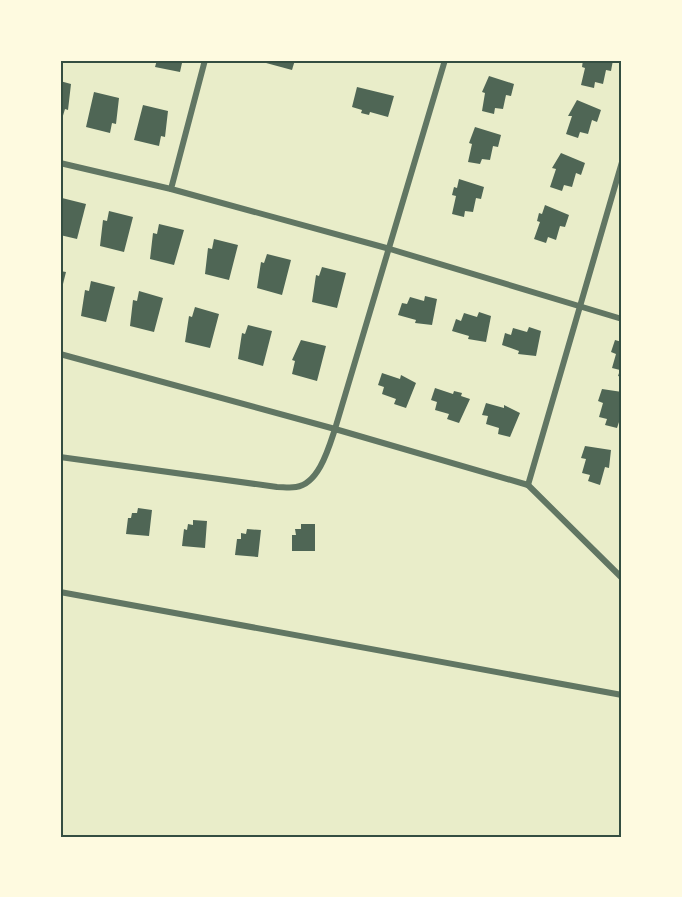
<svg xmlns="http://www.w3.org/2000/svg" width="682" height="897" viewBox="0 0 682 897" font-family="'PT Sans',sans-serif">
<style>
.building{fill:#4f6655}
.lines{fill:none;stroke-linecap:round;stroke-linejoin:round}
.minor{stroke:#617663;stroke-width:6}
.neatline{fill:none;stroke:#344e41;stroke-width:2}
</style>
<rect width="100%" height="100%" fill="#e9edc9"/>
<g class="building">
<path d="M157 60H186L185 63H182L180 72 155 67Z"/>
<path d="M255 60H295L292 70Z"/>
<path d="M583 60H613L611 71 606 70 603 84 595 82 594 88 581 85 585 68 582 67Z"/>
<path d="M489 76 514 84 511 96 506 95 503 109 495 108 494 114 482 111 485 93 482 92Z"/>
<path d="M60 81 71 84 68 110 65 109 62 119 60 118Z"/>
<path d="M357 87 394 96 388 117 370 112 369 115 361 113 362 110 352 107Z"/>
<path d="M94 92 119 98 116 124 112 123 110 133 86 127Z"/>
<path d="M577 100 601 110 597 122 592 120 588 134 580 132 578 138 566 134 572 116H568Z"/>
<path d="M143 105 168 111 165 137 161 136 159 146 134 140Z"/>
<path d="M475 127 501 135 498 147 493 146 490 160 482 159 480 164 468 162 472 144 469 143Z"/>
<path d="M561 153 585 163 581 175 576 173 572 187 564 185 562 191 550 187 556 169 552 168Z"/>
<path d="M459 179 484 187 481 199 476 198 473 212 465 211 464 217 452 214 456 196 452 195 454 187 457 188Z"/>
<path d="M62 198 86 204 77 239 60 235Z"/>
<path d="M545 205 569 215 565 227 560 226 556 240 548 237 546 243 534 239 540 222 537 221 539 213 542 214Z"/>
<path d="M109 211 133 217 124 252 100 246 103 220 107 221Z"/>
<path d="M159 224 184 230 174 265 150 259 153 233 157 234Z"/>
<path d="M214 239 238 245 229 280 205 274 208 248 212 249Z"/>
<path d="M267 254 291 260 282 295 257 288 261 262 264 263Z"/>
<path d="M322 267 346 273 337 308 312 302 316 275 319 276Z"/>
<path d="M60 271 66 272 61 292H60Z"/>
<path d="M91 281 115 287 106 322 81 316 85 290 89 291Z"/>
<path d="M139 291 163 298 154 332 130 326 133 300 137 301Z"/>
<path d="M425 296 437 299 432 325 415 323 416 320 398 315 402 303 407 304 410 297 424 301Z"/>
<path d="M195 307 219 314 210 348 185 342 189 316 192 317Z"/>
<path d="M479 312 491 316 486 342 468 339 469 336 452 331 456 319 461 321 464 313 477 317Z"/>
<path d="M248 325 272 331 263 366 238 359 242 333 245 334Z"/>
<path d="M529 327 541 331 536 356 518 354 519 351 502 345 505 333 511 335 513 328 527 332Z"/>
<path d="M301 340 326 346 317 381 292 374 295 361 292 360Z"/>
<path d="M615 340 622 342V377L618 376 620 370 612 368 616 354 611 352Z"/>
<path d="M382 373 400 379 401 375 416 383 406 408 394 404 396 399 382 394 384 387 378 385Z"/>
<path d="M435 388 453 394 454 391 462 393 461 396 470 399 459 423 447 419 449 414 435 410 437 402 431 400Z"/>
<path d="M602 389 622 392V413L617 428 605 425 607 419 599 417 603 403 598 401Z"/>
<path d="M486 403 504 408V405L520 413 510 437 498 434 499 428 486 424 488 416 482 415Z"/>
<path d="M585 446 611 450 609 468 605 467 600 485 588 481 590 475 582 473 586 459 581 458Z"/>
<path d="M138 508 152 510 149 536 126 534 128 518H131L132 513H137Z"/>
<path d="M193 520 207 521 205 548 182 546 184 529 187 530 188 524 193 525Z"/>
<path d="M301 524H315V551H292V535H296L295 529H301Z"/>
<path d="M247 529 261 530 258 557 235 555 237 539H241V533L246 534Z"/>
</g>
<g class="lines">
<g class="minor">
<path d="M205 60 171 189 390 249 622 319"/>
<path d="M60 163 171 189"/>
<path d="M60 354 335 429 445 60"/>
<path d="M60 457 277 487C283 487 290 488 296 487 319 484 329 447 335 429L528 485 622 162"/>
<path d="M528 485 622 578"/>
<path d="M60 592 622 695"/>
<path d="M60 704V710"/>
</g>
</g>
<rect width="682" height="897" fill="none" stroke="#fefae0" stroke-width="123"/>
<rect x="62" y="62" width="558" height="774" class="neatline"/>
</svg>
